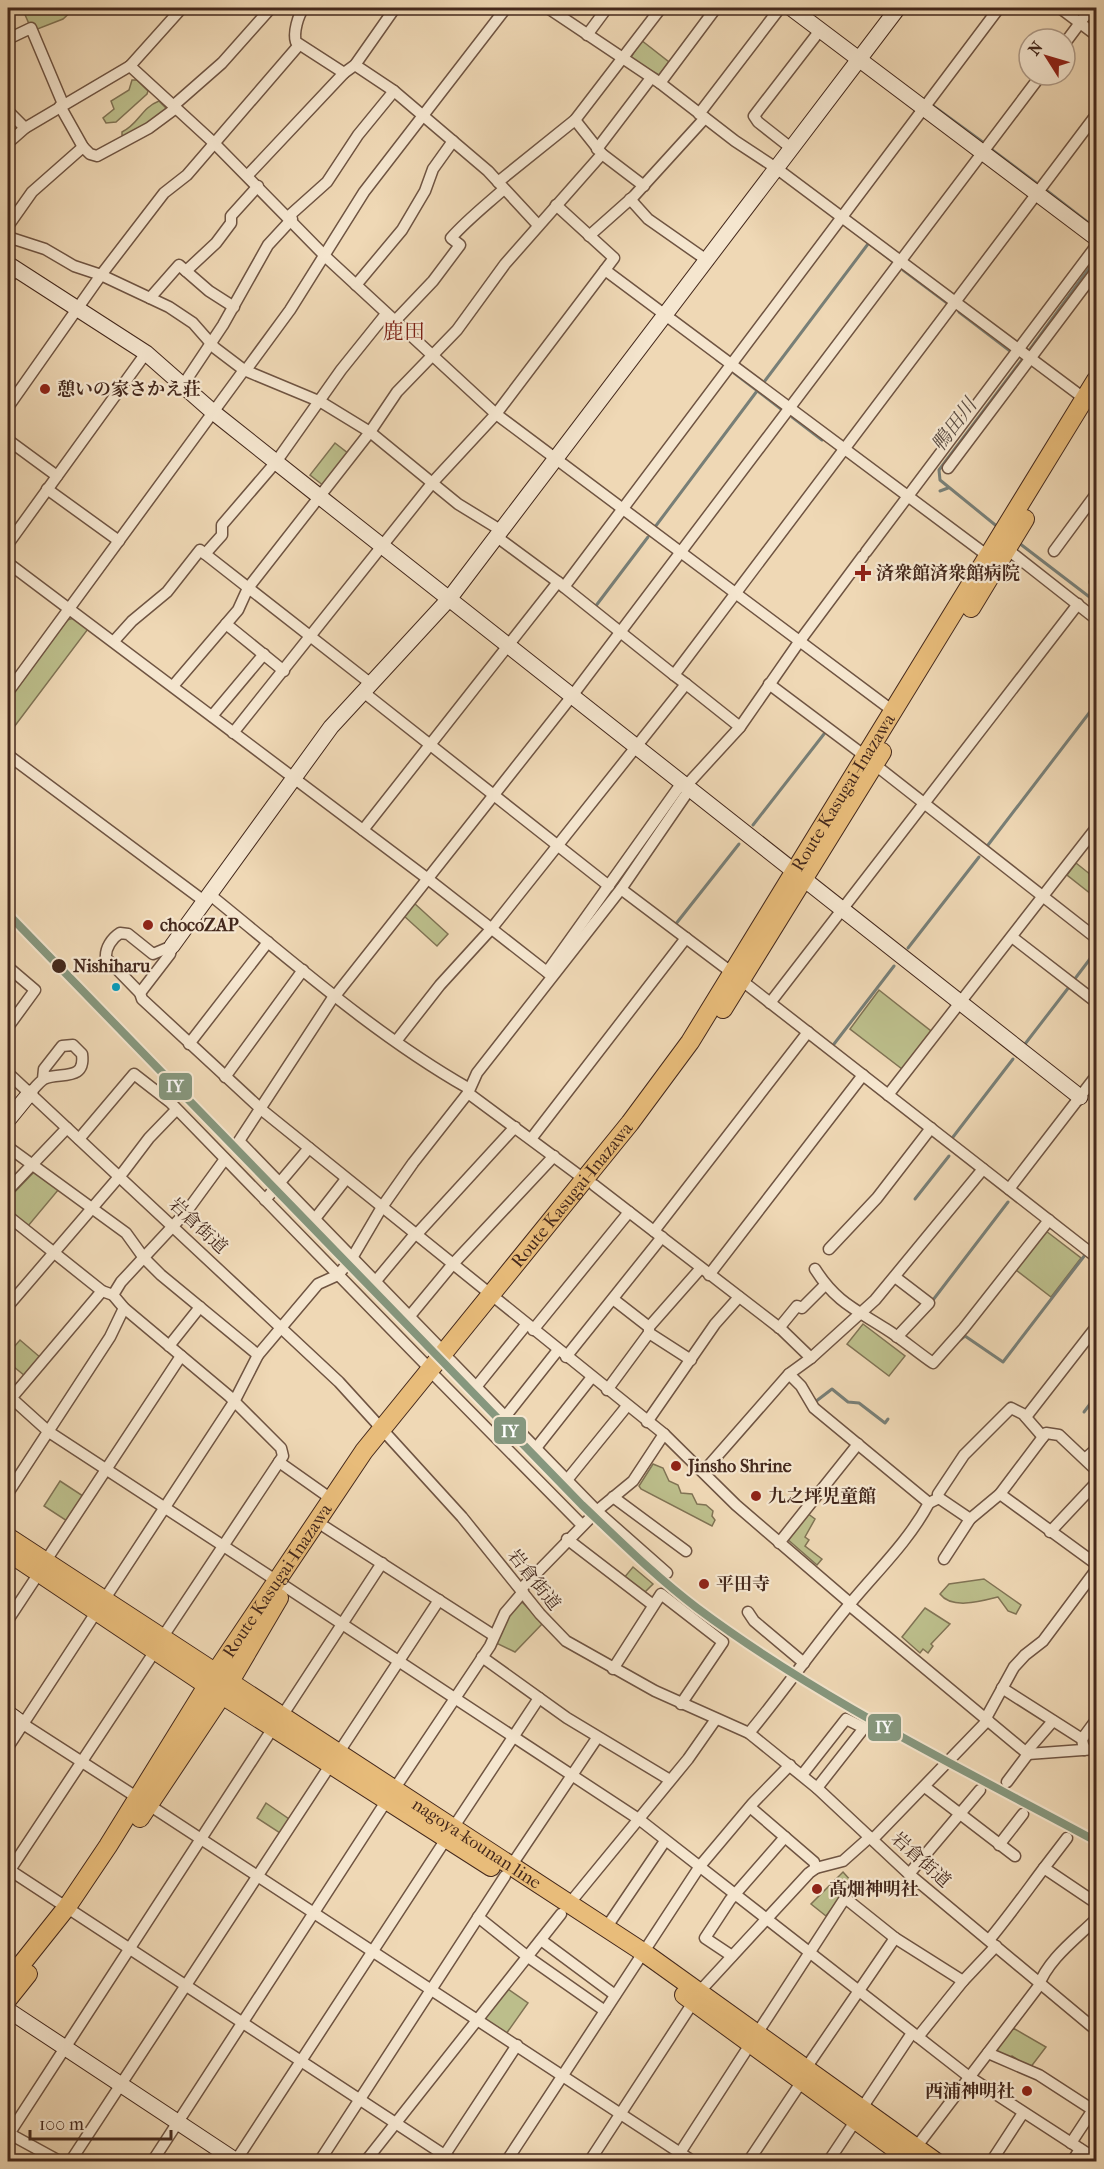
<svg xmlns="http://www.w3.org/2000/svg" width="1104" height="2169" viewBox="0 0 1104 2169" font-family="'IM FELL French Canon','Noto Serif JP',serif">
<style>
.green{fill:#bcbe8b;stroke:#807354;stroke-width:1.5}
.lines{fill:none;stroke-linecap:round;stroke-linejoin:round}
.stream{stroke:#787f77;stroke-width:3}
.street-casing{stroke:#6f5442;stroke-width:13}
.secondary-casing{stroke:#44281c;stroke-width:17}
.primary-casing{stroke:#44281c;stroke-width:20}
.street{stroke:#f5e6cf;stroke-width:10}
.secondary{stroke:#f5e6cf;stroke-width:15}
.primary{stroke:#e8bc7a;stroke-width:18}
.rail-1-casing{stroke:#f5e6cf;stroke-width:12}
.rail-1{stroke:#86977e;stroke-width:8}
.poi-dot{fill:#8f2418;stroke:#f5e6cf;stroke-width:2}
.stop-dot{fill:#44281c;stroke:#f5e6cf;stroke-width:2}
.bus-dot{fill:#079cbc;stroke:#f5e6cf;stroke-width:2}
.labels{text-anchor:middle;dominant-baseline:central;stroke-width:4.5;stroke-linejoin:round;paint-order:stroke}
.poi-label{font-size:18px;font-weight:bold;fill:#44281c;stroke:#f5e6cf;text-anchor:start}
.street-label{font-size:18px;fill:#44281c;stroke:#f5e6cf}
.stop-label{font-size:18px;font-weight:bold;fill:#44281c;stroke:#f5e6cf;text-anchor:start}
.water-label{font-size:20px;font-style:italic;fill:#5a4c42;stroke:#f5e6cf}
.quarter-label{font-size:21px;fill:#7a1f14;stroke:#f5e6cf}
.line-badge{stroke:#f5e6cf;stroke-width:2}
.badge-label{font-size:16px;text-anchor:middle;font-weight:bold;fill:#fff}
</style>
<rect width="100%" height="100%" fill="#efd8b5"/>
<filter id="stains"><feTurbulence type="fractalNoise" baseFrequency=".00333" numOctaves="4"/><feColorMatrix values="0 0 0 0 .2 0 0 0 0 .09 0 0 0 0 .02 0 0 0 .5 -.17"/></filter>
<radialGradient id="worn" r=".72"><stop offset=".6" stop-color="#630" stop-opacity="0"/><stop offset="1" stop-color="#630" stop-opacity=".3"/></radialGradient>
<g class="green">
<path d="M22 8H75L63 19 35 30 30 26Z"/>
<path d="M641 40 669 62 659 75 630 59Z"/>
<path d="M132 80H137L148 91 147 94 116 122 106 123 103 118 114 109 111 101 129 90Z"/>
<path d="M159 101 168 110 125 137 122 135V132C139 124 141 108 159 101Z"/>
<path d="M335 443 349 454 324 486 310 475Z"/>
<path d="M74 618 88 629 8 735V698L67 620Z"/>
<path d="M1076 863 1096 879V898L1067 875Z"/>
<path d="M414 903 448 934 437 946 404 916Z"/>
<path d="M879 990 931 1031 902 1069 850 1029Z"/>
<path d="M34 1172 59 1189 28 1226 8 1211V1199Z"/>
<path d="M1046 1231 1081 1258 1051 1297 1016 1270Z"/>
<path d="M863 1324 905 1356 889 1376 847 1344Z"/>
<path d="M20 1340 41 1358 25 1376 8 1362V1354Z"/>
<path d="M653 1464 663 1468 669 1481 678 1485 681 1493 692 1494 697 1504 706 1505 713 1511 712 1516 715 1520 712 1526 641 1489 639 1486Z"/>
<path d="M60 1481 83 1496 67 1521 44 1506Z"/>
<path d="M807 1513 815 1519 805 1537 809 1540 805 1546 822 1559 817 1565 786 1538Z"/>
<path d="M633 1567 653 1584 643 1594 623 1579Z"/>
<path d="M984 1579 1021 1605 1016 1614 1008 1611 998 1597C982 1601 952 1610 940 1594L949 1584Z"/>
<path d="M520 1600 543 1623 515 1652 494 1642 507 1614Z"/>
<path d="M925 1608 950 1624 931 1644 933 1646 928 1653 923 1649 920 1653 902 1637Z"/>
<path d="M266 1803 289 1819 280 1833 257 1818Z"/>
<path d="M843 1872 852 1882 826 1916 811 1904Z"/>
<path d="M508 1989 528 2003 506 2034 486 2020V2017Z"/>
<path d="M1013 2028 1046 2047 1030 2068 1012 2056 1010 2058 994 2051Z"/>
</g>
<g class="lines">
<g class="stream">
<path d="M1069 8 1078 14"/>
<path d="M1090 23 1096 28"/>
<path d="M932 105 984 143"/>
<path d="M991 149 1039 185"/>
<path d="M1046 190 1090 224"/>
<path d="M871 245 892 261"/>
<path d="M903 270 947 303"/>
<path d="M959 312 1010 351"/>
<path d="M1028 352 1096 259"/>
<path d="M717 360 723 364"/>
<path d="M734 373 781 409"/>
<path d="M764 382 868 244"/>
<path d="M792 417 822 440"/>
<path d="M940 491 948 488"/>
<path d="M655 527 757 391"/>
<path d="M999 528 940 480 939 470 1024 357"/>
<path d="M1019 543 1096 602"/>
<path d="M595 607 648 537"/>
<path d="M753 825 824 734"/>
<path d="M988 845 1096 704"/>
<path d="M632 861 657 828"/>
<path d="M675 925 739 844"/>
<path d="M908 948 979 857"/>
<path d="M1074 980 1096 951"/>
<path d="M834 1044 894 966"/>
<path d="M1025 1044 1069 987"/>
<path d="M953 1137 1013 1059"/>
<path d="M915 1199 949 1156"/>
<path d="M933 1300 1008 1202"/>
<path d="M960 1340 965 1336 1003 1362 1085 1255"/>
<path d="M815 1402 832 1389 848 1402 859 1403 885 1423 888 1419"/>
<path d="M1084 1412 1096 1396"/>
</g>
<g class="street-casing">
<g id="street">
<path d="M304 8C298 15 293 33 296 42L344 73 355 65 395 8"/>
<path d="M548 8 660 83 735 141 776 168 1085 399"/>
<path d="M1060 8 1096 35"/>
<path d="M587 35 607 8"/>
<path d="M8 39 31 28 63 104"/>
<path d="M1065 43 1091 8"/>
<path d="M355 65 394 91 488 171 538 225"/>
<path d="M130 66 214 143 328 259 496 414 893 711"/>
<path d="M660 83 716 8"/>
<path d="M60 106 83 147"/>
<path d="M173 106 222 63 271 8"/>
<path d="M8 111 25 128"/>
<path d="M699 114 780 8"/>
<path d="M575 120 602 154 644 186"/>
<path d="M8 143 25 128 130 66 182 8"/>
<path d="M791 148 758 122 754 116 821 29"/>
<path d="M597 149 651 78"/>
<path d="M248 175 344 73"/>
<path d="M498 182 575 120 661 8"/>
<path d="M630 199 648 219 708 261"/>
<path d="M289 216 327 182 358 135 394 91"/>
<path d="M8 226 32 192 83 147 90 154 97 156 149 128 176 108"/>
<path d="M589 236 634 196 705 118"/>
<path d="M8 237 45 249 74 266 101 275 169 307 193 323 215 348 244 370 321 402 370 432 458 504 502 531"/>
<path d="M605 270 988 556"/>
<path d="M186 271 216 243 231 223V216L258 186"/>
<path d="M8 280 15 269"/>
<path d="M356 285 402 230 425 191 433 169 453 141"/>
<path d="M150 298 179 265 209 291 234 307"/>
<path d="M394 322 433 281 460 245 451 238C468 219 485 206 504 189"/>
<path d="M246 370 290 310 364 192 506 8"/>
<path d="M183 385 223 325 268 245 292 219"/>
<path d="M1094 406 1096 408"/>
<path d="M8 407 101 275 164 193 187 175 299 45"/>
<path d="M8 440 57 476"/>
<path d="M948 468 1096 271"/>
<path d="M47 489 119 541"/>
<path d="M497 537 558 582"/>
<path d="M8 544 146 353"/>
<path d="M1007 549 1096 619"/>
<path d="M1054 551 1096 494"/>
<path d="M866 552 1096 246"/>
<path d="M205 554 222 535V525L276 462 341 370 386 314"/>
<path d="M8 563 428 879 552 976"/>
<path d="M1095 582 1096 580"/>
<path d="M564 587 674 675"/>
<path d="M226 624 284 671"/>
<path d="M114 641 132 621 167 592 200 550 370 683"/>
<path d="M686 684 740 727"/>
<path d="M769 684 865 756"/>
<path d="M173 686 238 610 248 588 370 432 397 392 457 330 505 264 602 154"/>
<path d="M362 691 609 886"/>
<path d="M8 692 244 370"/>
<path d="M212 716 264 654"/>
<path d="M233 733 433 482 496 414 614 258 556 205"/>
<path d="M8 755 204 901"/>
<path d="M874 764 1096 938"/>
<path d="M685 787 740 727 799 642 863 556"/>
<path d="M363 830 558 582 564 587 999 8"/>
<path d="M621 889 731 972"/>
<path d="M209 894C292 961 375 1035 468 1088"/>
<path d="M1012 937 1096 1002"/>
<path d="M172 946 153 954 128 934 120 933C112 938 105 948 106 958L140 993 142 999 262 1110 664 1434 736 1505 850 1603"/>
<path d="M8 967 35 990 8 1027"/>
<path d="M547 972 681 784"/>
<path d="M741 980 1096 1257"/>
<path d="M140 993 170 954 172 946"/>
<path d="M334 996 239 1141 443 1351"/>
<path d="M335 996 572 696 1041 75"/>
<path d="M770 1003 1078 604"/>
<path d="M397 1040 440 985 492 928 686 684 674 675 1096 115"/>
<path d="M189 1044 268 942"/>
<path d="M8 1073 339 1382 462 1517 540 1614 566 1641 655 1691 749 1733 817 1788 909 1874 1096 2030"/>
<path d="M225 1077 303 970"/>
<path d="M30 1093C34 1089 39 1082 44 1079 58 1071 86 1083 82 1054L73 1045 62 1046 44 1069 43 1079"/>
<path d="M468 1093 584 1179"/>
<path d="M888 1095 1096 828"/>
<path d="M79 1139 134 1074 170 1102 429 1368"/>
<path d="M531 1139 686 938"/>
<path d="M8 1147 126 1233 144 1258 161 1275 258 1355"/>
<path d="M594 1185 781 1329 811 1358"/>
<path d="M1009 1189 1096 1076"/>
<path d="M8 1190 67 1128"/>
<path d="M265 1200 309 1148"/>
<path d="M8 1216 102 1291 113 1295 124 1308 229 1396 281 1448 283 1456 162 1638"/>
<path d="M314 1220 346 1179"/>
<path d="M654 1231 808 1032"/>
<path d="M416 1235 515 1127"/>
<path d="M829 1249 877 1198 931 1128"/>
<path d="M815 1269C836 1302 855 1309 886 1329 902 1339 917 1352 933 1363L964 1328 1049 1220"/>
<path d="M709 1275 863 1075"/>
<path d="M895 1277 929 1303 897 1337"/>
<path d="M375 1282 415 1234"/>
<path d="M113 1295 121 1282 187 1211 225 1159"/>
<path d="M613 1299 649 1327"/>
<path d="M8 1306 124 1171 149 1138 176 1110"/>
<path d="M409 1317 452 1265 554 1156"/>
<path d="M779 1328 797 1306 802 1308 825 1285"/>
<path d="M533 1330 629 1212"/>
<path d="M649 1333 691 1360"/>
<path d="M169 1346 200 1307"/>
<path d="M566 1357 662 1237"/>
<path d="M450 1360 599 1513 667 1573"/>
<path d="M789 1374 801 1386 814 1408 929 1503"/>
<path d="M436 1377 582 1525"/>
<path d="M476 1387 526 1325"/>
<path d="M607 1390 649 1333V1327L701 1268"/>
<path d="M8 1395 49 1432 277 1581"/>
<path d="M8 1402 102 1291"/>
<path d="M505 1417 558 1350"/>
<path d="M1026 1417 1096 1327"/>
<path d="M647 1422 715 1324 739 1297"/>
<path d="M536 1448 592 1377"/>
<path d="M1086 1458 1096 1449"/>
<path d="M279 1462 330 1498"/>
<path d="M704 1471 789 1374 811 1358 875 1300 983 1169"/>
<path d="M567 1480 627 1406"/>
<path d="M8 1493 110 1337 124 1308"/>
<path d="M1000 1494 1096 1564"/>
<path d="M613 1497 686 1551"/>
<path d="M939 1498 938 1494 964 1455 1011 1408 1023 1414 1043 1437"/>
<path d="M325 1527 493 1635"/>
<path d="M1050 1532 1096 1483"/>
<path d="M567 1539 653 1605"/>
<path d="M779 1543 858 1444"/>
<path d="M944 1559 970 1519 1000 1494 1046 1433 1059 1435 1096 1470"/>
<path d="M45 1562 181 1356"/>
<path d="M286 1587 640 1820 968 2076 1096 2159"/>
<path d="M521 1589 599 1509 633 1481 664 1434"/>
<path d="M104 1600 234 1402 258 1355 318 1284 338 1275 352 1258 382 1207 413 1163 468 1093 477 1073 621 889 689 790"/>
<path d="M849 1605 1028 1754 1096 1749"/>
<path d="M748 1612 754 1621 804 1663"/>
<path d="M8 1620 39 1573"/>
<path d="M482 1657 567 1718 670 1780"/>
<path d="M613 1669 661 1594 723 1642 681 1704"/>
<path d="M1002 1688 1082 1739 1084 1750"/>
<path d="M282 1716 382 1563"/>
<path d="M986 1718 1014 1667 1025 1655 1043 1641 1096 1570"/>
<path d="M23 1724 138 1798"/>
<path d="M749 1733C784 1691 814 1647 849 1605 876 1572 908 1542 929 1503L939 1498 970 1519"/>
<path d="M1082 1739 1096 1720"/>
<path d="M8 1747 97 1611"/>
<path d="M339 1752 439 1600"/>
<path d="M1026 1752 1053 1721"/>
<path d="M802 1775 846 1719 864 1728 817 1788"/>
<path d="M1007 1782 1028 1754"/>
<path d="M925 1787 1015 1856"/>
<path d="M395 1788 490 1646 505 1613 523 1592"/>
<path d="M149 1805 694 2162"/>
<path d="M750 1807 814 1862 816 1868"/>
<path d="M453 1828 539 1698"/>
<path d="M873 1839 988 1720"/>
<path d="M999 1845 1023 1814"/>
<path d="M511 1866 597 1738"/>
<path d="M1044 1868 1067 1838"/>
<path d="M8 1869 455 2162"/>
<path d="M8 1873 155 1651"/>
<path d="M909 1874 980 1790"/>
<path d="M569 1904 688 1759 716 1719"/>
<path d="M478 1917 528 1957 605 2011"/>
<path d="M606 1928 665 1841"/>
<path d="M541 1940 615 1995"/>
<path d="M989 1940C1009 1916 1026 1892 1044 1868L1096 1903"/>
<path d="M732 1956 705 1938 730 1900 785 1837"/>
<path d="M700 1991 809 1873 816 1868 843 1861 870 1837"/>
<path d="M758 2032 845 1898 895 1938 963 1981"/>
<path d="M918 2037 963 1981 996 1946"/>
<path d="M988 2053 1039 2075 1093 2110"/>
<path d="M806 2068 895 1938"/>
<path d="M862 2108 912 2033"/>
<path d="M8 2133 61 2162"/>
<path d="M9 2134 273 1728"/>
<path d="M1071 2143 1096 2105"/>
<path d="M914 2150 1038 1987C1048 1959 1076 1939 1096 1919"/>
<path d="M70 2162 331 1764"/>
<path d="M152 2162 387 1800"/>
<path d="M235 2162 446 1839"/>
<path d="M319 2162 505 1876"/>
<path d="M365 2162 561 1914"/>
<path d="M440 2162 517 2045"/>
<path d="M506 2162 700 1866 753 1803 790 1765"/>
<path d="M589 2162 694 2001"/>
<path d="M674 2162 751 2043"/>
<path d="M748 2162 802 2081"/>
<path d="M828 2162 856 2120"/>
<path d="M991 2162 1023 2113"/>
<path d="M1072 2162 1080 2149"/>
</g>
</g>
<g class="secondary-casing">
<g id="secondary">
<path d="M791 8 1096 238"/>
<path d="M8 264 146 353 213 412 320 497 1080 1097"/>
<path d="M172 946 331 727 449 599 898 8"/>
<path d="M8 1120 30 1093"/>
<path d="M8 1713 23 1724"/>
<path d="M8 2010 238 2162"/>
</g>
</g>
<g class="primary-casing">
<g id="primary">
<path d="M971 608 1025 519"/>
<path d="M723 1009 882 752"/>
<path id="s1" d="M8 1537 643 1952 936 2162"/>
<path d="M8 1552 208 1686 491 1867"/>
<path d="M140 1818 222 1695 279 1598"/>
<path id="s2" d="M8 1981 67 1907 108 1846 215 1673 364 1451 630 1123 690 1042 1096 380"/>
<path d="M684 1995 913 2162"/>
<path d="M8 1999 28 1974"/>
</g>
</g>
<use href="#street" class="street"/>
<use href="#secondary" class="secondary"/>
<use href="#primary" class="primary"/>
<g class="rail-1-casing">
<path id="rail-1" d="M8 914 582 1505C619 1540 656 1577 697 1608 820 1700 961 1768 1096 1841"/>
</g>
<use href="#rail-1" class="rail-1"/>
</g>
<g class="poi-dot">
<circle cx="45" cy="389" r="6"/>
<path d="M860 564h6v6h6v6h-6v6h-6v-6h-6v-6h6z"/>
<circle cx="148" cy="925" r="6"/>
<circle cx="676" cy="1466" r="6"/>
<circle cx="756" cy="1496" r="6"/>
<circle cx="704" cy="1584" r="6"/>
<circle cx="817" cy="1889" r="6"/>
<circle cx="1027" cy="2091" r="6"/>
</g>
<circle class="stop-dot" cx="59" cy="966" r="8"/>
<circle class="bus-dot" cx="116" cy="987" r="5"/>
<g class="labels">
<g class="poi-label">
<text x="57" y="389">憩いの家さかえ荘</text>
<text x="876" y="573">済衆館済衆館病院</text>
<text x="160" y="925">chocoZAP</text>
<text x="688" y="1466">Jinsho Shrine</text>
<text x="768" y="1496">九之坪児童館</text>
<text x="716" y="1584">平田寺</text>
<text x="829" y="1889">髙畑神明社</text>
<text x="1015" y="2091" text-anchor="end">西浦神明社</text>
</g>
<g class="street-label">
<text stroke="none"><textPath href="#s2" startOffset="1455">Route Kasugai-Inazawa</textPath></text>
<text stroke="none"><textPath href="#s2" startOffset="969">Route Kasugai-Inazawa</textPath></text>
<text transform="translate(198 1226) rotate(43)">岩倉街道</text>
<text stroke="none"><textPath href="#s2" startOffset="483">Route Kasugai-Inazawa</textPath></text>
<text transform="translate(534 1580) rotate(51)">岩倉街道</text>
<text stroke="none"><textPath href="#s1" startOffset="560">nagoya-kounan line</textPath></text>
<text transform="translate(921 1860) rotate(42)">岩倉街道</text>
</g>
<g class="stop-label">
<text x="73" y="966">Nishiharu</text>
</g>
<g class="water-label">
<text transform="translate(954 425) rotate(-53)">鴨田川</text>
</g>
<g class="quarter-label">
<text x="404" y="331">鹿田</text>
</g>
</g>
<g class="line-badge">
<rect x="158" y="1072" width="35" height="29" rx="6" fill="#86977e"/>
<rect x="493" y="1416" width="34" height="29" rx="6" fill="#86977e"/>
<rect x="867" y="1713" width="35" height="29" rx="6" fill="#86977e"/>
</g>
<g class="badge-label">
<text x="175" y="1092">IY</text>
<text x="510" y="1437">IY</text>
<text x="884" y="1733">IY</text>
</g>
<rect width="1104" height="2169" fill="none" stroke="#efd8b5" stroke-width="30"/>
<rect x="9" y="9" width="1086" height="2151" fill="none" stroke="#44281c" stroke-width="3"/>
<rect x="15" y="15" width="1074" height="2139" fill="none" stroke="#44281c" stroke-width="1.5"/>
<g transform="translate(1047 57) rotate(307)"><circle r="28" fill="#f5e6cf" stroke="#ae9a87" stroke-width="1.5"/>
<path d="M0-4.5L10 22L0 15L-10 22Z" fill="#8f2418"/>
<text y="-9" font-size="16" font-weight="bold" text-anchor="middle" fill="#44281c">N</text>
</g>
<path d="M30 2130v9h141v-9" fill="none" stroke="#44281c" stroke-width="3"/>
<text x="39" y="2130" font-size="18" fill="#44281c" stroke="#f5e6cf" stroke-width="4.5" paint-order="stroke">100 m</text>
<rect width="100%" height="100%" filter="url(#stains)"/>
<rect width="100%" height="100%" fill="url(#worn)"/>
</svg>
